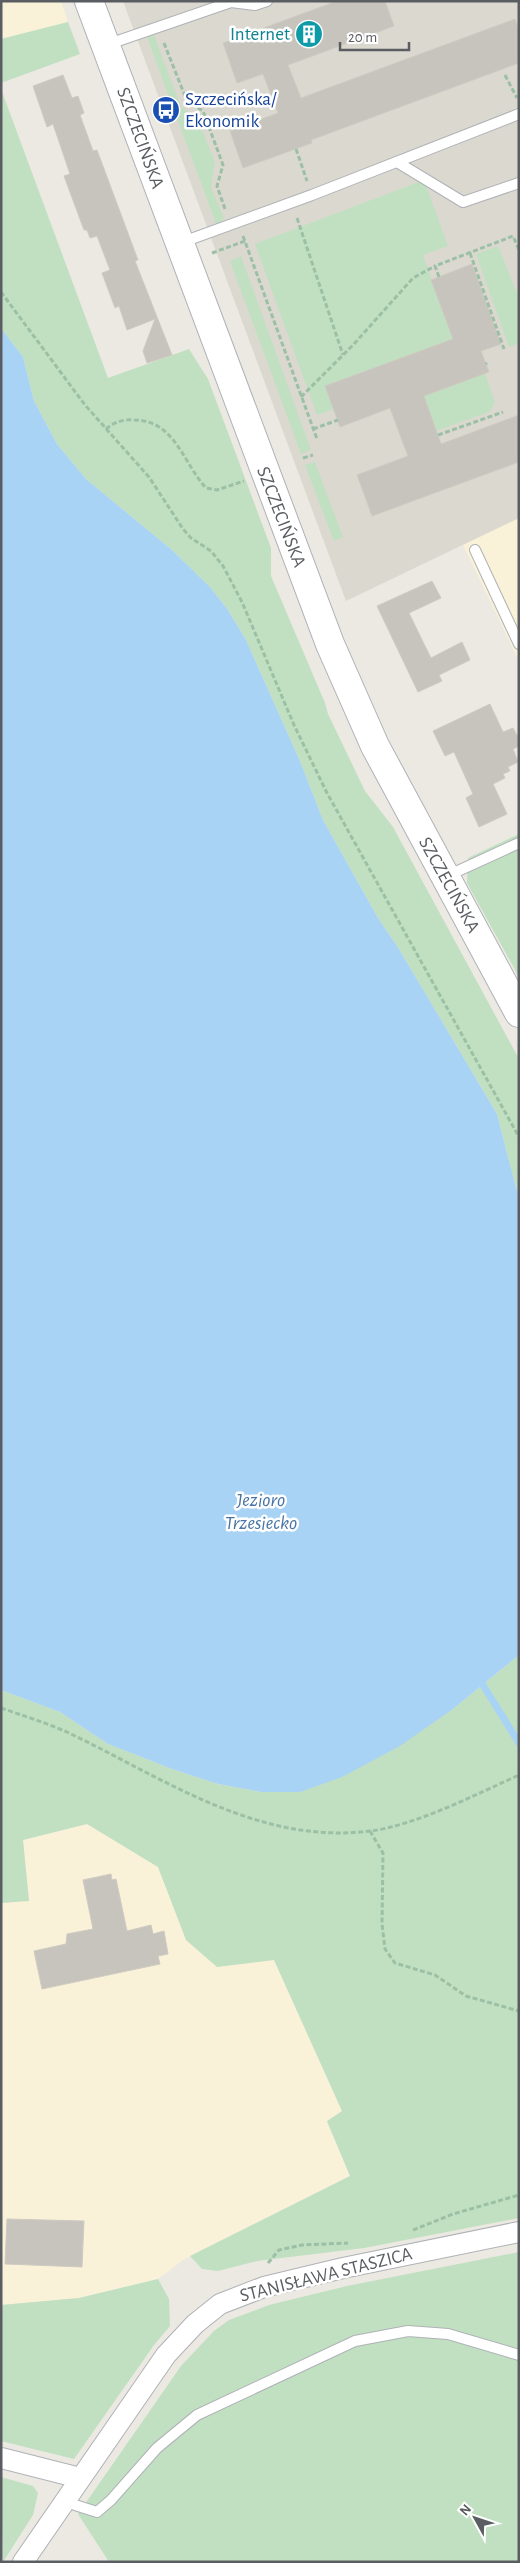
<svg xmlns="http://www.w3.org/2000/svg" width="520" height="2563" viewBox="0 0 520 2563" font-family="'Alegreya Sans',sans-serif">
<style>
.commercial{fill:#f9f2d9}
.education{fill:#dbd8d0}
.green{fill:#c1e0c1}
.water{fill:#a9d3f4}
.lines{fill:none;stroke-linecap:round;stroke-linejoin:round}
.stream{stroke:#a9d3f4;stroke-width:7}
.building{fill:#c7c4be;stroke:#cfcbc1}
.lane-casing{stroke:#afb2b6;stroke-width:12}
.street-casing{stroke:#afb2b6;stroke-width:22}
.secondary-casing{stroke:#aeb1b6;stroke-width:30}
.path{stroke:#9bc0a6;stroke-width:3;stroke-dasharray:5 2.5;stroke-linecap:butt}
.lane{stroke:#fff;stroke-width:10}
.street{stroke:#fff;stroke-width:20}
.secondary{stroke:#fff;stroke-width:28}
.labels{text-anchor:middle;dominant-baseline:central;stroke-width:5;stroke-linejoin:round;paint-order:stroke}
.culture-label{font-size:19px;fill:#0d838f;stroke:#fff;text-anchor:end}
.transit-label{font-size:19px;fill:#164399;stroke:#fff;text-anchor:start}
.street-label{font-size:19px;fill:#5a5d61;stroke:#fff}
.water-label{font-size:20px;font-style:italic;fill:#4975a4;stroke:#fff}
</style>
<rect width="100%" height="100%" fill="#ebe9e2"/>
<g class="commercial">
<path d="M1 1H61L68 22 1 39Z"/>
<path d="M519 518V661L463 545Z"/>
<path d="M87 1824 158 1867 186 1940 274 1960 342 2111 327 2122 350 2176 183 2260 158 2279 79 2298 1 2305V1903L29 1900 23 1840Z"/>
</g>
<path class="education" d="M123 1H519V518L346 601Z"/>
<g class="green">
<path d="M68 22 80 54 1 83V39Z"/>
<path d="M154 35 181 107 198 118 215 163 211 187 224 218 217 226 147 37Z"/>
<path d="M1 89 108 378 189 349 208 379 271 548V576L325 703 328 714 365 791 393 827 519 1059V1199L497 1114 399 949 378 918 323 820 300 761 246 640 228 610 210 587 172 550 86 479 57 444 34 401 23 357 1 328Z"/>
<path d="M424 180 448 246 423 255 453 339 326 386 334 409 317 415 255 244Z"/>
<path d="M498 246 519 298V343L509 347 476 254Z"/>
<path d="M241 256 311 450 301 454 230 261Z"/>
<path d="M485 373 495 403 489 412 436 431 424 396Z"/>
<path d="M315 462 343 537 334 541 305 465Z"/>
<path d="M519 834V977L467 883 468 858Z"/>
<path d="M519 1655V2218L364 2248 257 2261 218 2271 202 2269 190 2256 350 2176 327 2121 342 2111 274 1960 217 1967 186 1940 158 1867 87 1824 23 1840 29 1901 1 1903V1690L60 1712 108 1744 172 1769 218 1784 261 1792H300L453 1709Z"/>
<path d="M519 2252V2562H109L78 2514 181 2366 214 2331 229 2320 269 2305 347 2286Z"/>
<path d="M158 2279 169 2299 170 2326 154 2345 74 2459 1 2441V2305L79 2298Z"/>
<path d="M1 2477 33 2486 38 2493 33 2515 3 2562Z"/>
</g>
<path class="water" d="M1 328 23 357 34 401 57 444 86 479 172 550 210 587 228 610 246 640 300 761 323 820 378 918 399 949 497 1114 519 1199V1655L453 1709 400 1746 342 1777 300 1792H261L218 1784 172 1769 108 1744 60 1712 1 1690Z"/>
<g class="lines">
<path class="stream" d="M483 1685 519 1743"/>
</g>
<g class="building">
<path d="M337 1H385L394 26 288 65 301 98 515 19 519 30V63L311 140 312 143 243 168 230 131 278 113 263 74 237 83 223 43Z"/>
<path d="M63 75 72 98 78 96 84 113 80 115 93 151 97 150 138 260 135 261 172 355 147 363 143 351 155 319 127 330 119 306 115 308 102 273 110 270 97 236 90 238 87 230H84L64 176 70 174 53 124 47 127 33 86Z"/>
<path d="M472 264 501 344 481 351 489 372 424 396 441 444 519 415V462L372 516 357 475 408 456 400 435 390 408 340 427 325 386 453 339 431 280Z"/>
<path d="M432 581 441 598 409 613 426 648 431 658 462 642 470 660 439 675 442 681 418 692 377 606Z"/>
<path d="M490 704 503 732 513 728 519 739V746L513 749 518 762 508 767 510 771 503 774 505 778 493 784 507 814 479 827 466 798 473 794 454 752 445 756 433 731Z"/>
<path d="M111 1874 112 1880 116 1879 127 1931 151 1925 153 1934 164 1931 168 1954 158 1956 160 1964 42 1989 34 1951 66 1944 67 1934 93 1929 83 1880Z"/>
<path d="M7 2219 84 2221 82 2267 5 2264Z"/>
</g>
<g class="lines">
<g class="lane-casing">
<g id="lane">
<path d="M106 45 231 2 255 5 267 1"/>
<path d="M397 162 463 202 519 183"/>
<path d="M180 243 312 195 519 114"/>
<path d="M475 550 519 644"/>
<path d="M447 876 519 843"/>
<path d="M65 2499 75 2505 97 2512 111 2500 157 2448 197 2415 355 2341 408 2331 448 2334 519 2355"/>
</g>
</g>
<g class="street-casing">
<g id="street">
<path d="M1 2458 80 2478"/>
<path d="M23 2562 166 2355 195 2324 220 2304 264 2287 343 2268 519 2232"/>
</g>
</g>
<g class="secondary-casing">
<path id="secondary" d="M89 1 330 644 375 746 519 1013"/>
</g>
<g class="path">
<path d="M164 43 187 101 203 111 223 165 217 186 225 209"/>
<path d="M505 75 517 98"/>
<path d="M296 149 307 181"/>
<path d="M297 218 343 355"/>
<path d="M243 236 317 439"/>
<path d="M212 253 245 241"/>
<path d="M470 253 504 349"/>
<path d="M439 277 435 266 513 236 519 250"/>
<path d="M1 292 85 405 149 477 183 529 191 538 211 551 223 566 242 602 294 725 327 793 519 1137"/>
<path d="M486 364 487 363"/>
<path d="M301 397 354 344 413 278 435 266"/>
<path d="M106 429C114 422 124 419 134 420 175 420 183 463 206 488L217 490 244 481"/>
<path d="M313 429 338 420"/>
<path d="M438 435 503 412"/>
<path d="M303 458 313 455"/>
<path d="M1 1708C24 1716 47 1723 69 1733 165 1779 258 1845 370 1831 414 1826 477 1794 519 1775"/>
<path d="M370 1831 383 1853 382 1924 385 1949 395 1963 435 1975 466 1996 519 2011"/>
<path d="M413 2230 453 2214 519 2195"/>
<path d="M268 2263 279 2250 302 2245 348 2243"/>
</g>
<use href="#lane" class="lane"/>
<use href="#street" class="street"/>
<use href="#secondary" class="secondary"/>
</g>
<defs>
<g id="building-disc" transform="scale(1.4375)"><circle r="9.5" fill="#0f9aa8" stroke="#fff"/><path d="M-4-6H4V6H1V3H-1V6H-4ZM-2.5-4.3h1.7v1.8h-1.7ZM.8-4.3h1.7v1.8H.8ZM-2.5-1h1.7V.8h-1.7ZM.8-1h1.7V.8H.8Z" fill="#fff"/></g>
<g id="bus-disc" transform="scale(1.4375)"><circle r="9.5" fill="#1a4fb4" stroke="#fff"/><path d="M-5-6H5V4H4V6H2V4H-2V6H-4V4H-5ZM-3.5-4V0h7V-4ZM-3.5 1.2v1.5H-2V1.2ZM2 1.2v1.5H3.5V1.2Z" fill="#fff"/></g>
</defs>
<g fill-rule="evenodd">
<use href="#building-disc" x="309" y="34"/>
<use href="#bus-disc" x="166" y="110"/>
</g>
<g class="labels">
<g class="culture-label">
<text x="290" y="34">Internet</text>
</g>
<g class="transit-label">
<text x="185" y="99">Szczecińska/<tspan x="185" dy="22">Ekonomik</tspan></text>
</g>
<g class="street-label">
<text transform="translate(140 138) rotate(70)">SZCZECIŃSKA</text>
<text transform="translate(281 517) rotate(69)">SZCZECIŃSKA</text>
<text transform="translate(449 885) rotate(61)">SZCZECIŃSKA</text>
<text transform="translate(326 2275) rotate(-14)">STANISŁAWA STASZICA</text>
</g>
<g class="water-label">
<text x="261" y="1500">Jezioro<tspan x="261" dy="23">Trzesiecko</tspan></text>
</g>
</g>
<rect width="520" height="2563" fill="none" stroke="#5a5d61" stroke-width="5"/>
<g transform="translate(475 2518) rotate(310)" stroke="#ffffff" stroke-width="4" paint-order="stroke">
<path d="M0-4L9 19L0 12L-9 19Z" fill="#5a5d61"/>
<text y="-8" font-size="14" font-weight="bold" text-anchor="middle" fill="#5a5d61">N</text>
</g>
<path d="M340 42v8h69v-8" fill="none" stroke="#5a5d61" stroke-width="2.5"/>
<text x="348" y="42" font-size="15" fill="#5a5d61" stroke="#ffffff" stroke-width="4" paint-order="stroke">20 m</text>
</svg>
